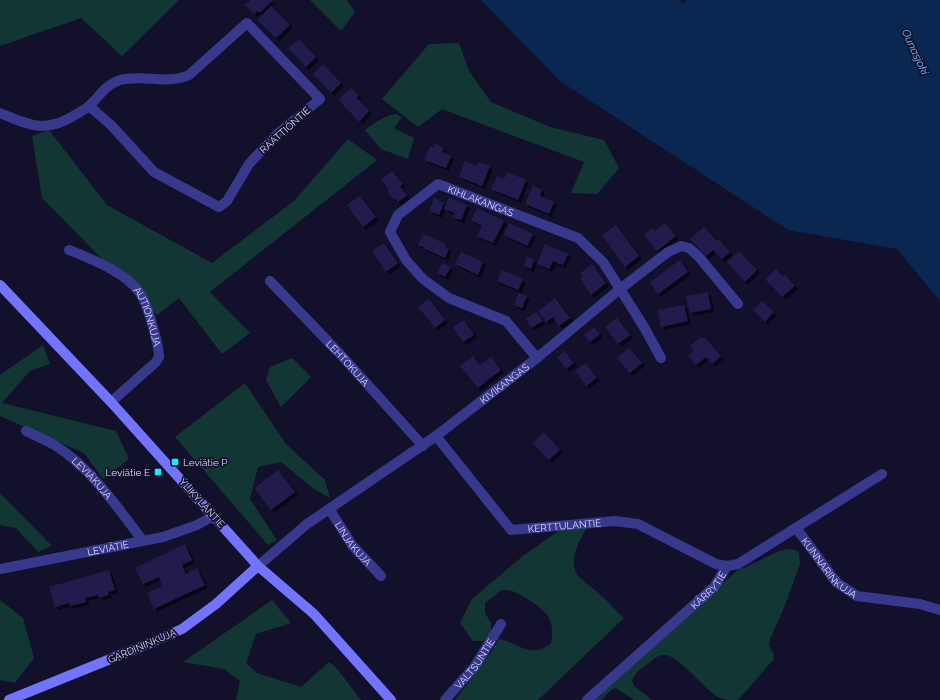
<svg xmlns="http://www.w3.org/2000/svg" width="940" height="700" viewBox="0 0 940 700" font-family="Raleway,sans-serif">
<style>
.green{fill:#123634}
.water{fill:#0a2751}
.building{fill:#231b4e;filter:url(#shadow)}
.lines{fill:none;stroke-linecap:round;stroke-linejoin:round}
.street{stroke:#38398d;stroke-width:10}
.secondary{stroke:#7274ff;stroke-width:10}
.poi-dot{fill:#07f1ff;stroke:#13102c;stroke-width:1.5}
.labels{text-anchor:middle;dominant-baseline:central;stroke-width:3.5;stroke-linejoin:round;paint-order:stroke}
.street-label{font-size:10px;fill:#dddbff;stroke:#13102c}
.poi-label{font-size:10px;fill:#dddbff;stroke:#13102c;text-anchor:start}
.water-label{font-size:11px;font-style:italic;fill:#69c0ff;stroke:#13102c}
</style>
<defs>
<filter id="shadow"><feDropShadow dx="3" dy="3" stdDeviation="0" flood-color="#0009"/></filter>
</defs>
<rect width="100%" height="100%" fill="#13102c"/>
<g class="green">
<path d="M0 0H179L122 56 81 18 0 46Z"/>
<path d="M310 0H347L355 12 341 31Z"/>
<path d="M459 43 469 71 491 102 550 127 604 140 619 168 597 194 571 193 584 162 442 109 418 127 382 99 429 44Z"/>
<path d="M396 114 402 117 394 128 414 138 408 159 381 149 365 130C374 123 384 116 396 114Z"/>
<path d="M49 130 107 205 212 263 294 201 348 139 377 160 210 292 250 333 222 354 179 298 157 315 42 198 32 136Z"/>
<path d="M43 345 50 364 30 371 2 403 116 431 129 459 103 479 84 453 0 416V375Z"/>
<path d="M292 358 311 377 281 407 266 380 270 367Z"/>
<path d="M245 383 286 444 325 480 330 498 314 489 281 462 258 467 250 499 277 540 268 545 175 437Z"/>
<path d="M0 493 52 546 38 552 16 528 0 525Z"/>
<path d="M566 526H588C579 541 566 562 580 578 585 583 592 587 597 592 607 600 615 610 624 618L538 700H455L494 648 499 639C521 643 527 659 551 644 553 634 553 625 548 616 542 607 524 596 514 592 511 590 506 590 502 590L485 603V613L491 623V634L483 641H473L460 623 472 599 524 555Z"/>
<path d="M789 549 795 550 799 553 800 564 784 608 770 639 769 645 774 655 773 660 749 688 737 700C732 700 726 700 722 699 706 693 679 654 664 655 658 655 652 660 648 664 641 668 635 673 632 681L634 686 652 700H634L616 688 611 690 601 700H591L739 569 744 568 779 551Z"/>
<path d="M0 600 23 618 34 658 15 683 0 680Z"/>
<path d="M272 600 291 623 256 634 246 663 257 673 301 687 329 662 335 666 361 700H236L240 681 224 669 183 662Z"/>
</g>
<path class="water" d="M481 0H678L683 4 686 0H940V301L897 249 788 230 560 81Z"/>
<g class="building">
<path d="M251 0H273L260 13 258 11 254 14 245 5Z"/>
<path d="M271 6 290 25 276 38 257 20Z"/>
<path d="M299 39 316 57 306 67 288 48Z"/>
<path d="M323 64 341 83 331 93 313 74Z"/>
<path d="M351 88 358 95 357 98 369 111 359 122 344 106V105L339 99Z"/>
<path d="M435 144 444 148 442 152 451 156 446 168 424 160 430 146 434 148Z"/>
<path d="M465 161 477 166 478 162 490 166 482 186 459 177Z"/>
<path d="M392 171 403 184 400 186 407 196 398 202 394 198 393 199 387 191 389 190 381 179Z"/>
<path d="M507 172 526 180 518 200 491 189 497 176 504 179Z"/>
<path d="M533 186 542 190 540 196 554 202 549 214 525 204Z"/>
<path d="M360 196 376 217 363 227 347 205Z"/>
<path d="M449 197 467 205 461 220 453 217 455 213 444 209Z"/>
<path d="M434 198 444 203 439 215 429 211Z"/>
<path d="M477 208 504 221 493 243 477 236 482 226 471 220Z"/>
<path d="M509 223 533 234 527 246 504 235Z"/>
<path d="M665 223 676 236 657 251 644 235 652 228 655 231Z"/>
<path d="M616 225 639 256 625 267 602 235Z"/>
<path d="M704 227 717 241 719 240 730 252 722 259 713 250 706 256 690 239Z"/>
<path d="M423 234 446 244 445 246 449 249 445 258 423 248 424 247 418 245Z"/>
<path d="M384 243 398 263 386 272 372 251Z"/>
<path d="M545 244 568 254 563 265 553 261 549 269 537 264Z"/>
<path d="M739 251 757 270 745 282 727 262Z"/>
<path d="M461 252 483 262 478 275 455 264Z"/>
<path d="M527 257 534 260 531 269 524 266Z"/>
<path d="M680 260 688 272 658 294 650 282Z"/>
<path d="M442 263 451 267 445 277 437 273Z"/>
<path d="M592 264 606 283 591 295 580 279 583 277 580 273Z"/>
<path d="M776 269 782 276 786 275 795 286 782 297 765 279Z"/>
<path d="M502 270 523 279 518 290 497 281Z"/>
<path d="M708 292 711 309 690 313 686 296Z"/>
<path d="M519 293 527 296 522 308 514 305Z"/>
<path d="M555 298 570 318 559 326 553 317 546 322 538 311Z"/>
<path d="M429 299 445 320 435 328 418 307Z"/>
<path d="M762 301 774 312 765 322 753 310Z"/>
<path d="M684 305 688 321 661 327 658 310Z"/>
<path d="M536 312 543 321 531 328 526 319Z"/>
<path d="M617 318 630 335 618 344 605 327Z"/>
<path d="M464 320 474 335 463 342 453 327Z"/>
<path d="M594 327 600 334 590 342 584 335Z"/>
<path d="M699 338H705L721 356 712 364 706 357 696 365 688 356 694 351 690 346Z"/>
<path d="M629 348 642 363 630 373 617 358Z"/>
<path d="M565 351 574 363 566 369 557 357Z"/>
<path d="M473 356 480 365 491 357 501 370 478 388 460 366Z"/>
<path d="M586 363 597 378 586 386 575 370Z"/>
<path d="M544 432 560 450 549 460 533 443Z"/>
<path d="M278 470 295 492 271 510 254 488Z"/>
<path d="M185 544 192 560 182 565 186 574 197 568 205 585 154 609 147 593 163 586 159 577 143 584 135 568Z"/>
<path d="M109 570 115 590 108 592 109 595 99 598 98 595 85 598 86 602 70 606 69 603 55 607 49 587Z"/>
</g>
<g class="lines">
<g class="street">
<path d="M0 113C29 125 45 134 75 115 80 112 86 109 90 105 101 95 105 85 120 80 143 74 167 85 189 75L247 23 320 99 276 135 249 164 227 201 219 207 154 172 111 125 89 106"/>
<path id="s1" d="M69 250C91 259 126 272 140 293 146 302 149 313 152 324 155 335 159 346 159 357L156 362 111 402"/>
<path id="s2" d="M270 281 341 355 423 446"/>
<path id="s3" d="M537 358 506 321 449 298 423 279 406 260 390 232 398 215 438 184 578 238 603 262 644 327 661 358"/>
<path id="s4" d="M26 431C36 436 46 440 56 446 91 468 118 508 143 541"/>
<path id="s5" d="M436 436 511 530 615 521 638 524 716 564 727 566"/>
<path id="s6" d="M330 510 352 545 381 576"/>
<path id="s7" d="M797 529 836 582 857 596 920 604 940 610"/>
<path id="s8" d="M258 566 307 524 436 436 537 358 620 289 668 252 681 246 689 248 699 257 738 304"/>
<path id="s9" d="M0 569 163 537 197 525 213 516"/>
<path id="s10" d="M445 700 475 666 501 624"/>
<path id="s11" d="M587 700 714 587 727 566 738 564 882 474"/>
</g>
<g class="secondary">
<path d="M0 285 111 402 258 566 314 614 391 700"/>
<path d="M9 700 150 643 182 629 216 604 258 566"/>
</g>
</g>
<g class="poi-dot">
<rect x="171" y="458" width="8" height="8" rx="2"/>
<rect x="154" y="468" width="8" height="8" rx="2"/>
</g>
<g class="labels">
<g class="street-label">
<text transform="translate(285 130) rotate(-42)">RÄÄTTIÖNTIE</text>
<text stroke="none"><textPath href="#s3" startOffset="315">KIHLAKANGAS</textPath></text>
<text stroke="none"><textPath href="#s1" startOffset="109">AUTIONKUJA</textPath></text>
<text stroke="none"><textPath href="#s2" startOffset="113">LEHTOKUJA</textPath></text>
<text stroke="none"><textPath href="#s8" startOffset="307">KIVIKANGAS</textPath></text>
<text stroke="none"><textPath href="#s4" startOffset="82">LEVIÄKUJA</textPath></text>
<text transform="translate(202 503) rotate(48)">YLIKYLÄNTIE</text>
<text stroke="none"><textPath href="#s5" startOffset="174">KERTTULANTIE</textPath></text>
<text stroke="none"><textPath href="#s6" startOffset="41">LINJAKUJA</textPath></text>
<text stroke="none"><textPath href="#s9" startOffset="110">LEVIÄTIE</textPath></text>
<text stroke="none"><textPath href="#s7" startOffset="51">KUNNARINKUJA</textPath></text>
<text stroke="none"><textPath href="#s11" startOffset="164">KÄRRYTIE</textPath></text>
<text transform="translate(142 646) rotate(-23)">GARDININKUJA</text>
<text stroke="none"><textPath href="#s10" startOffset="47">VALTSUNTIE</textPath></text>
</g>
<g class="poi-label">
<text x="183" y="462">Leviätie P</text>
<text x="150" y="472" text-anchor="end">Leviätie E</text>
</g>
<g class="water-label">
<text transform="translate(915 52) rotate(65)">Ounasjoki</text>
</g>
</g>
</svg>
